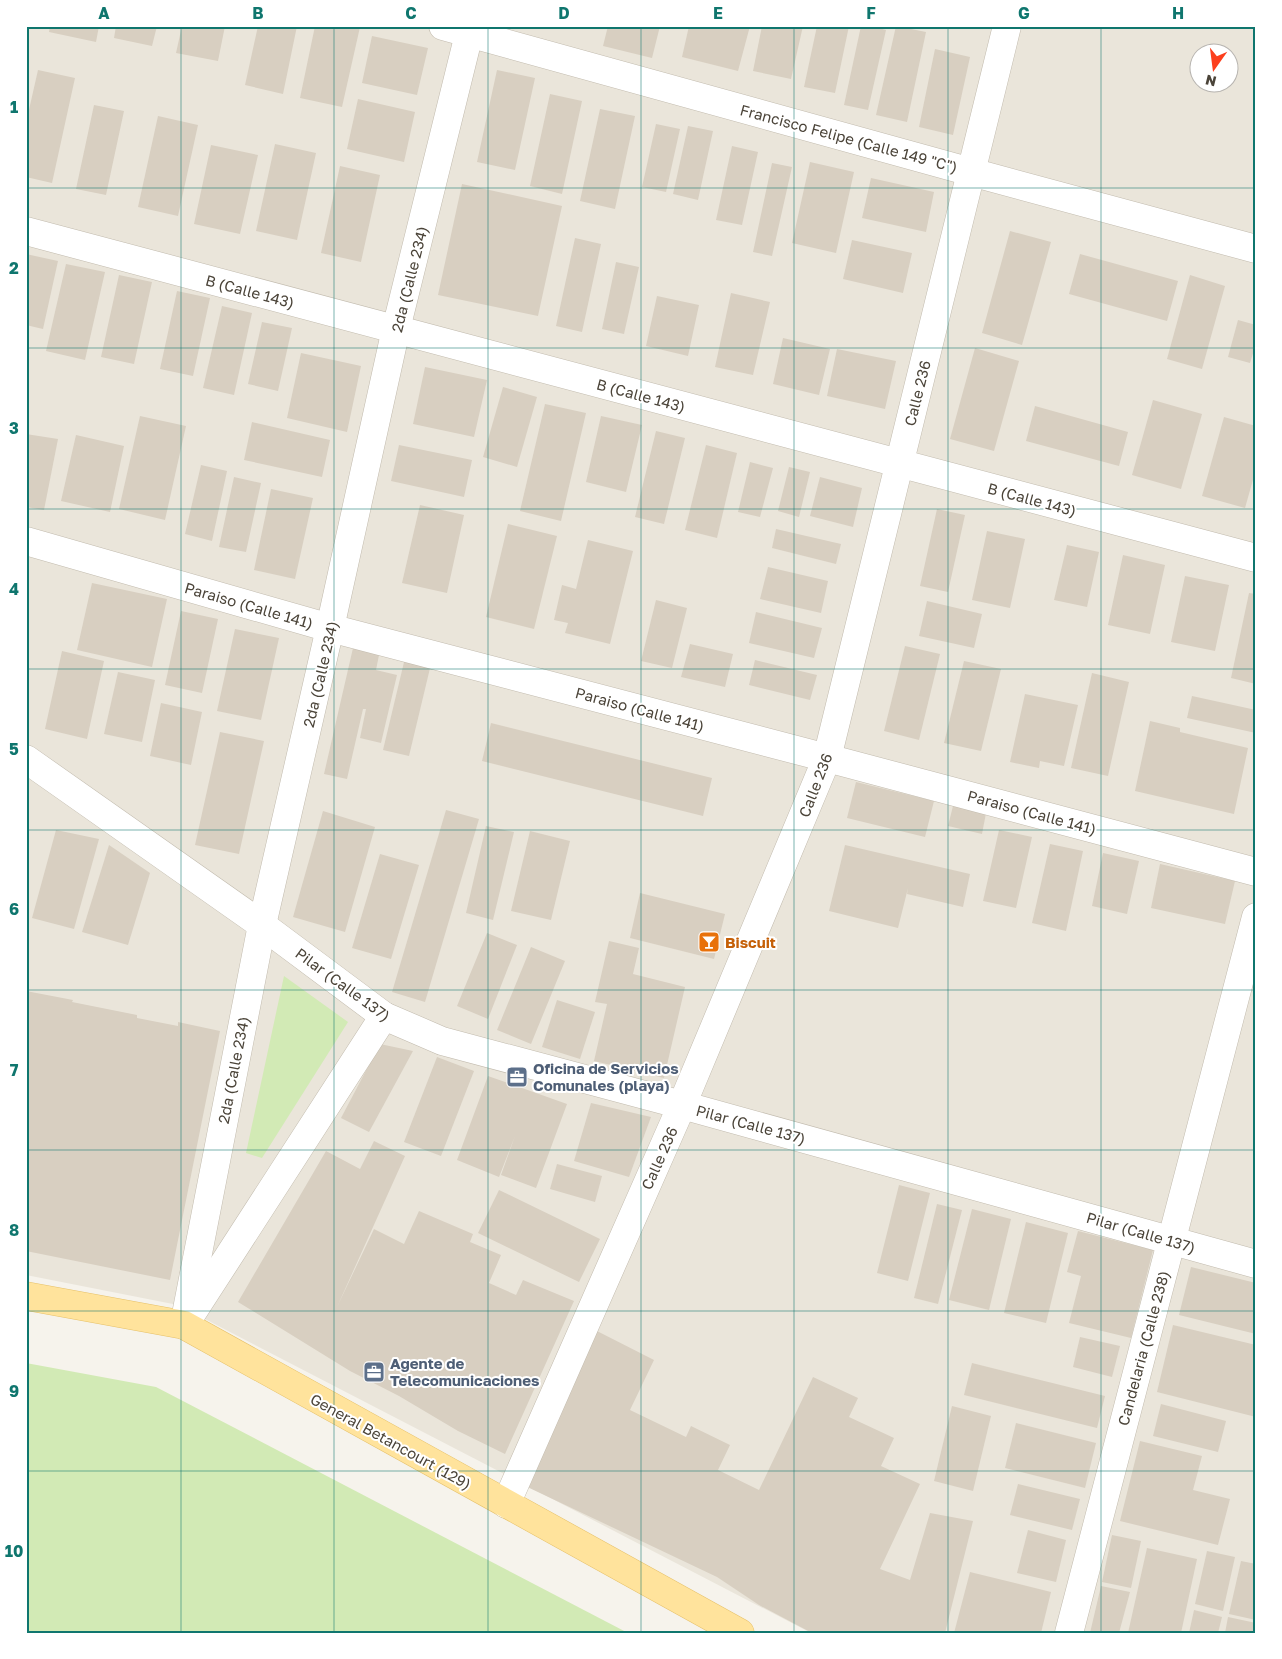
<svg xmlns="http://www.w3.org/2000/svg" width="1282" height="1659" viewBox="0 0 1282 1659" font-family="'Golos Text',sans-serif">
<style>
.residential{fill:#eae5da;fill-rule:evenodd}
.green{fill:#d2eab5}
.building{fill:#d8cfc1}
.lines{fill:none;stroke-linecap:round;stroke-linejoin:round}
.minor-casing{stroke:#c2bbae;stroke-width:29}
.primary-casing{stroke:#e6c16a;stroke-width:29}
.minor{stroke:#fff;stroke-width:28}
.primary{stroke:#ffe39c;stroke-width:28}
.grid{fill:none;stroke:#0f766e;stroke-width:1;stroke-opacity:0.55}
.labels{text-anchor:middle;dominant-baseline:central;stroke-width:4;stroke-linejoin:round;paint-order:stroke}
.street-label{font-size:15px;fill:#4b4439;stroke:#fff}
.food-label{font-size:15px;font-weight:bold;fill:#c56008;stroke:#fff;text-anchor:start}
.service-label{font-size:15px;font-weight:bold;fill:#4e5e75;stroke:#fff;text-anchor:start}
.neatline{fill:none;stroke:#0f766e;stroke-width:2}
.grid-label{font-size:16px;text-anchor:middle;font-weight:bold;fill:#0f766e}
</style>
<rect width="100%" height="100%" fill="#f6f3ec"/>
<path class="residential" d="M26 26H1256V1633H811L178 1305 26 1275ZM1200 52H1230V82H1200Z"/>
<g class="green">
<path d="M284 976 348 1022 262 1158 246 1153Z"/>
<path d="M26 1363 156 1387 628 1633H26Z"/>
</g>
<g class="building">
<path d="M50 26H99L96 42 49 32Z"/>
<path d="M116 26H157L152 46 114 38Z"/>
<path d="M182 26H225L218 61 176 53Z"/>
<path d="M258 26H297L283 94 245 85Z"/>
<path d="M315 26 360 27 342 107 300 98Z"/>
<path d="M608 26H660L652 58 603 46Z"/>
<path d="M689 26H750L738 71 682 57Z"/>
<path d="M762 26H803L791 79 753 71Z"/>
<path d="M817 26H849L835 93 804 87Z"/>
<path d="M861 26H871L886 30 868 110 844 105Z"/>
<path d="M896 26 926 32 907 122 876 115Z"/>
<path d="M372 36 428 48 417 95 362 83Z"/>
<path d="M935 49 970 57 953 135 919 127Z"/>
<path d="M38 70 75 78 52 183 26 177V123Z"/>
<path d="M497 70 535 78 515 170 477 162Z"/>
<path d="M550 94 582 101 562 194 530 186Z"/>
<path d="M358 99 415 112 404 162 347 149Z"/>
<path d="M94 105 124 111 106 195 76 189Z"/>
<path d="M600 109 635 116 615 209 580 201Z"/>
<path d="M158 116 198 125 178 216 138 207Z"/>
<path d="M656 124 680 129 666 192 642 187Z"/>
<path d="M688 126 713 131 698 200 673 194Z"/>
<path d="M275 144 316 153 297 240 256 231Z"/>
<path d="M211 145 258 155 240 234 194 224Z"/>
<path d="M732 146 758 152 742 225 716 220Z"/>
<path d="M810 162 854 172 836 253 792 243Z"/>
<path d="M772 163 792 167 772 256 753 252Z"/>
<path d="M340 166 380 175 361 262 321 253Z"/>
<path d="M871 178 934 192 926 232 862 218Z"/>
<path d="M462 184 562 206 538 316 438 295Z"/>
<path d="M1010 231 1051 242 1022 345 982 333Z"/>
<path d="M575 238 601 244 582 332 556 326Z"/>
<path d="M852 240 912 253 903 293 843 279Z"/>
<path d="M26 254 58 261 43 329 26 325Z"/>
<path d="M1080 254 1178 281 1167 321 1069 294Z"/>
<path d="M616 262 639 267 624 334 602 329Z"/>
<path d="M66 264 105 272 85 360 46 351Z"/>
<path d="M119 275 152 282 134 364 101 357Z"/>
<path d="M1190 275 1225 286 1202 369 1167 359Z"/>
<path d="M177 291 210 298 193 376 160 369Z"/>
<path d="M731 293 770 302 753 375 715 367Z"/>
<path d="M657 296 699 305 688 356 646 346Z"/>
<path d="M222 306 252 313 234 395 203 388Z"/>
<path d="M1238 320 1256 325V344L1250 363 1228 357Z"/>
<path d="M262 322 292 328 278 391 248 384Z"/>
<path d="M783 338 830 349 819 395 773 384Z"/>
<path d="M975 348 1019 361 994 451 950 439Z"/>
<path d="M837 349 896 361 885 409 827 396Z"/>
<path d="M301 353 361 366 347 432 287 418Z"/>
<path d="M425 367 487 380 474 437 413 424Z"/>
<path d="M503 387 537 397 517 467 483 457Z"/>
<path d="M1153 400 1202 414 1181 489 1132 475Z"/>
<path d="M545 404 586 413 561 521 520 511Z"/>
<path d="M1035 406 1128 432 1119 466 1026 441Z"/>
<path d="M140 416 186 426 165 520 119 509Z"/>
<path d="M601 416 642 425 626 492 586 482Z"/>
<path d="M1224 417 1256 426V469L1245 508 1202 496Z"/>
<path d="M252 422 330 440 322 477 244 460Z"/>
<path d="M656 431 685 438 664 524 635 517Z"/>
<path d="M26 434 58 439 44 510 26 507Z"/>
<path d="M76 435 124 446 110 512 61 501Z"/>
<path d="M399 445 472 460 464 497 391 481Z"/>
<path d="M706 445 737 453 717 538 685 530Z"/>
<path d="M750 462 773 468 760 517 738 512Z"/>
<path d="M201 465 227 471 212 541 185 534Z"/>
<path d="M789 467 810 472 799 517 778 511Z"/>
<path d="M234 477 261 483 246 552 219 547Z"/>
<path d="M820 477 862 488 853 527 810 516Z"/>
<path d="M271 489 313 498 295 579 254 570Z"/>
<path d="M420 505 464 515 447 593 402 583Z"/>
<path d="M937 509 965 515 948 592 920 586Z"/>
<path d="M508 524 557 536 534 629 486 617Z"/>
<path d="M776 529 841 544 836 564 772 548Z"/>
<path d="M987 531 1025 539 1010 608 972 600Z"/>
<path d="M588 540 633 551 610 644 565 633 568 623 554 620 562 585 576 589Z"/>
<path d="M1067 545 1099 552 1087 607 1054 600Z"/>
<path d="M1123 555 1165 565 1150 634 1108 625Z"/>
<path d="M768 567 828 581 821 613 760 599Z"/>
<path d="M1185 576 1229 585 1215 651 1171 642Z"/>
<path d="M92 583 167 599 152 667 77 650Z"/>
<path d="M1249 593 1256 594V684L1231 678Z"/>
<path d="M656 600 687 608 672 668 641 661Z"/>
<path d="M927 601 982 614 974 648 919 636Z"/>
<path d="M181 611 218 619 202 693 165 685Z"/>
<path d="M756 612 822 628 814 658 749 643Z"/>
<path d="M235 629 279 638 261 720 217 711Z"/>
<path d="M690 644 733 654 725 687 681 677Z"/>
<path d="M905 646 940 654 919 740 884 731Z"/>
<path d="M353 648 379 655 376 670 397 675 381 743 360 738 366 709H363L347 779 324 774Z"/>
<path d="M62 651 104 661 87 739 45 729Z"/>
<path d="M405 658 431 664 409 756 383 750Z"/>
<path d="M755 660 817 675 810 700 749 685Z"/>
<path d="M964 661 1001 669 981 751 944 743Z"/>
<path d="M118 672 155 680 142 742 104 734Z"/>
<path d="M1092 673 1129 682 1108 776 1071 768Z"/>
<path d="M1025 694 1078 705 1064 766 1040 761 1039 768 1010 762Z"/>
<path d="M1192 696 1256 710V733L1187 718Z"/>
<path d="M161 703 202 712 191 765 150 756Z"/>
<path d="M1150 721 1180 728V732L1248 748 1234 814 1135 791Z"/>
<path d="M491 723 712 778 703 816 482 761Z"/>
<path d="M220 732 264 741 239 854 195 845Z"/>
<path d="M856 782 934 801 925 837 847 818Z"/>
<path d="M953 806 986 813 982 834 948 826Z"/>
<path d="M446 810 479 819 425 1002 392 992Z"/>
<path d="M323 811 375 827 345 932 293 917Z"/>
<path d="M486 826 514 832 493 920 466 913Z"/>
<path d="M56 830 99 839 74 929 32 918Z"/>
<path d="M999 830 1032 837 1016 908 983 901Z"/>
<path d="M530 831 570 841 551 920 511 911Z"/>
<path d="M1050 844 1083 851 1066 931 1032 923Z"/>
<path d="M109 845 150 873 128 945 82 932Z"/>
<path d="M845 845 970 874 963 907 907 894 908 888 898 928 829 911Z"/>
<path d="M1103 853 1139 861 1127 914 1092 906Z"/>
<path d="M380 854 419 865 391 959 352 948Z"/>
<path d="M1160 864 1235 881 1225 924 1151 908Z"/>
<path d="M640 893 725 914 714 959 630 938Z"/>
<path d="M487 933 517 945 488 1019 457 1006Z"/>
<path d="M609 941 639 948 633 974 685 987 664 1078 594 1061 607 1004 595 1002Z"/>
<path d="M531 947 565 961 531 1044 497 1030Z"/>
<path d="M26 991 73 1000 72 1002 137 1015V1018L178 1026V1022L220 1031 170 1280 26 1251Z"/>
<path d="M557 1000 595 1012 580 1059 542 1047Z"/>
<path d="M380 1044 413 1051 369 1132 341 1118Z"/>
<path d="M437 1057 474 1071 441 1156 404 1142Z"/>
<path d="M488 1076 567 1104 536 1188 501 1175 515 1136 499 1177 457 1160Z"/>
<path d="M591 1103 651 1117 629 1177 574 1161Z"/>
<path d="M374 1141 405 1156 337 1307 374 1229 404 1244 419 1211 473 1234 470 1242 501 1255 489 1283 516 1295 523 1280 574 1301 505 1454 458 1431 399 1396 350 1371 238 1302 326 1151 360 1169Z"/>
<path d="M557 1164 602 1176 595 1202 550 1189Z"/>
<path d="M899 1185 930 1193 908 1281 877 1273Z"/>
<path d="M499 1190 600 1239 579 1282 478 1233Z"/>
<path d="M937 1204 962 1210 938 1304 914 1298Z"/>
<path d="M972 1209 1011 1219 989 1310 949 1300Z"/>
<path d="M1026 1222 1068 1233 1046 1323 1004 1313Z"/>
<path d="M1078 1231 1153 1250 1131 1338 1069 1323 1081 1276 1067 1272Z"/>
<path d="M1191 1267 1256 1283V1334L1179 1315Z"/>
<path d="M1173 1325 1256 1345V1417L1157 1392Z"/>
<path d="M595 1330 654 1360 630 1410 686 1437 691 1426 730 1445 718 1470 759 1490 813 1377 858 1398 849 1417 894 1438 881 1466 920 1484 880 1569 910 1580 930 1513 973 1521 945 1633H812L759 1605 717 1577 521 1484Z"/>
<path d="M1080 1337 1120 1346 1112 1377 1073 1367Z"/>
<path d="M972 1363 1105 1396 1097 1428 964 1395Z"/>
<path d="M1161 1404 1226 1421 1218 1452 1153 1436Z"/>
<path d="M952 1406 991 1416 973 1491 934 1481Z"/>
<path d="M1016 1423 1096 1443 1085 1488 1005 1468Z"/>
<path d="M1140 1441 1202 1456 1193 1490 1230 1499 1218 1545 1120 1521Z"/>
<path d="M1018 1484 1080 1499 1072 1530 1010 1515Z"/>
<path d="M1028 1530 1066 1540 1056 1582 1017 1573Z"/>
<path d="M1112 1535 1141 1541 1131 1588 1102 1582Z"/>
<path d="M1147 1548 1197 1559 1181 1633H1128Z"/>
<path d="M1207 1551 1235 1557 1223 1611 1195 1604Z"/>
<path d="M1241 1561 1256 1564V1620L1229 1614Z"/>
<path d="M970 1572 1051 1592 1041 1633H954Z"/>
<path d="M1101 1586 1130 1592 1119 1633H1090Z"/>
<path d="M1194 1610 1222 1617 1218 1633H1189Z"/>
<path d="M1228 1617 1256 1623 1254 1633H1225Z"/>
</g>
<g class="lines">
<g class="minor-casing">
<g id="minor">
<path d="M443 26 971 172 1256 249"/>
<path d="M26 231 1256 558"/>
<path d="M26 541 330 628 827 758 1256 872"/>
<path d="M26 759 262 925 384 1016 442 1041 682 1105 1256 1264"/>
<path d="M192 1313 384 1016"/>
<path d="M184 1325 262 925 330 628 396 329 471 26"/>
<path d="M506 1504 682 1105 827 758 1007 26"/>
<path d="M1069 1633 1256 917"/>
</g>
</g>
<g class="primary-casing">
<path id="primary" d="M26 1296 184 1325 740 1633"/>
</g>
<use href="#minor" class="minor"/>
<use href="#primary" class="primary"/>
</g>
<path class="grid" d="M181 26V1633M334 26V1633M488 26V1633M641 26V1633M794 26V1633M948 26V1633M1101 26V1633M26 188H1256M26 348H1256M26 509H1256M26 669H1256M26 830H1256M26 990H1256M26 1150H1256M26 1311H1256M26 1471H1256"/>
<defs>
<g id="bar-square" transform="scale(1.125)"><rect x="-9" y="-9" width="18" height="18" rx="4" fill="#e8710a" stroke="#fff"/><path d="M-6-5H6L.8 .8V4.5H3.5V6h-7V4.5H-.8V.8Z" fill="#fff"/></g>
<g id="office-square" transform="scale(1.125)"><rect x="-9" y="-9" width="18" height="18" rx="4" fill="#5c6f8a" stroke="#fff"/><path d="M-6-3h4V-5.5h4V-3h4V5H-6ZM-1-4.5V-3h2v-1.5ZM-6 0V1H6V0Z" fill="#fff"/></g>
</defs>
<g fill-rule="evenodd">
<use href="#bar-square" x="709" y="942"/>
<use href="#office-square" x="517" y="1077"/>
<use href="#office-square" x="374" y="1372"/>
</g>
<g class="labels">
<g class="street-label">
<text transform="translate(849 138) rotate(15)">Francisco Felipe (Calle 149 "C")</text>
<text transform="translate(409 279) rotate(-76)">2da (Calle 234)</text>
<text transform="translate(250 291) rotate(15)">B (Calle 143)</text>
<text transform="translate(917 393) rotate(-76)">Calle 236</text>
<text transform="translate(641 395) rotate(15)">B (Calle 143)</text>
<text transform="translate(1032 499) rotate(15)">B (Calle 143)</text>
<text transform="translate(249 605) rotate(16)">Paraiso (Calle 141)</text>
<text transform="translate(320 674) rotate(-77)">2da (Calle 234)</text>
<text transform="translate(640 709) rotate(15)">Paraiso (Calle 141)</text>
<text transform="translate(815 785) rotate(-69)">Calle 236</text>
<text transform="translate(1032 812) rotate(15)">Paraiso (Calle 141)</text>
<text transform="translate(343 984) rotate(36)">Pilar (Calle 137)</text>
<text transform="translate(233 1070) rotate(-79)">2da (Calle 234)</text>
<text transform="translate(751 1124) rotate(15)">Pilar (Calle 137)</text>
<text transform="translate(659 1158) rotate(-66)">Calle 236</text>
<text transform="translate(1141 1232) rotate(16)">Pilar (Calle 137)</text>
<text transform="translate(1143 1348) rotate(-75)">Candelaria (Calle 238)</text>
<text transform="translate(391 1441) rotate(29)">General Betancourt (129)</text>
</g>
<g class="food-label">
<text x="725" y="942">Biscuit</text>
</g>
<g class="service-label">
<text x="533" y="1068">Oficina de Servicios<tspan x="533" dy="17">Comunales (playa)</tspan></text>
<text x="390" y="1363">Agente de<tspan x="390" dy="17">Telecomunicaciones</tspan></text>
</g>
</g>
<rect width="1282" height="1659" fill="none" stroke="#ffffff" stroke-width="55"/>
<g transform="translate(1214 68) rotate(194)"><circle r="24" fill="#ffffff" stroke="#b7b4b0"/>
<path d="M0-4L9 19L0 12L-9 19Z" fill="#fc3f1d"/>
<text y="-8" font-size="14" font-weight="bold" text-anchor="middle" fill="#4b4439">N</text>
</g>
<rect x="28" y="28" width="1226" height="1604" class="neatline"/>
<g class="grid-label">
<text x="104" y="19">A</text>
<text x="258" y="19">B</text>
<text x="411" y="19">C</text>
<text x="564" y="19">D</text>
<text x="718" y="19">E</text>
<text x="871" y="19">F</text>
<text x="1024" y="19">G</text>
<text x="1178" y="19">H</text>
<text x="14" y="113">1</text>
<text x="14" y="274">2</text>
<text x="14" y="434">3</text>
<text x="14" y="595">4</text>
<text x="14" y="755">5</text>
<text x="14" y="915">6</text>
<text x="14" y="1076">7</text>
<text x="14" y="1236">8</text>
<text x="14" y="1397">9</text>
<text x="14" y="1557">10</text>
</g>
</svg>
